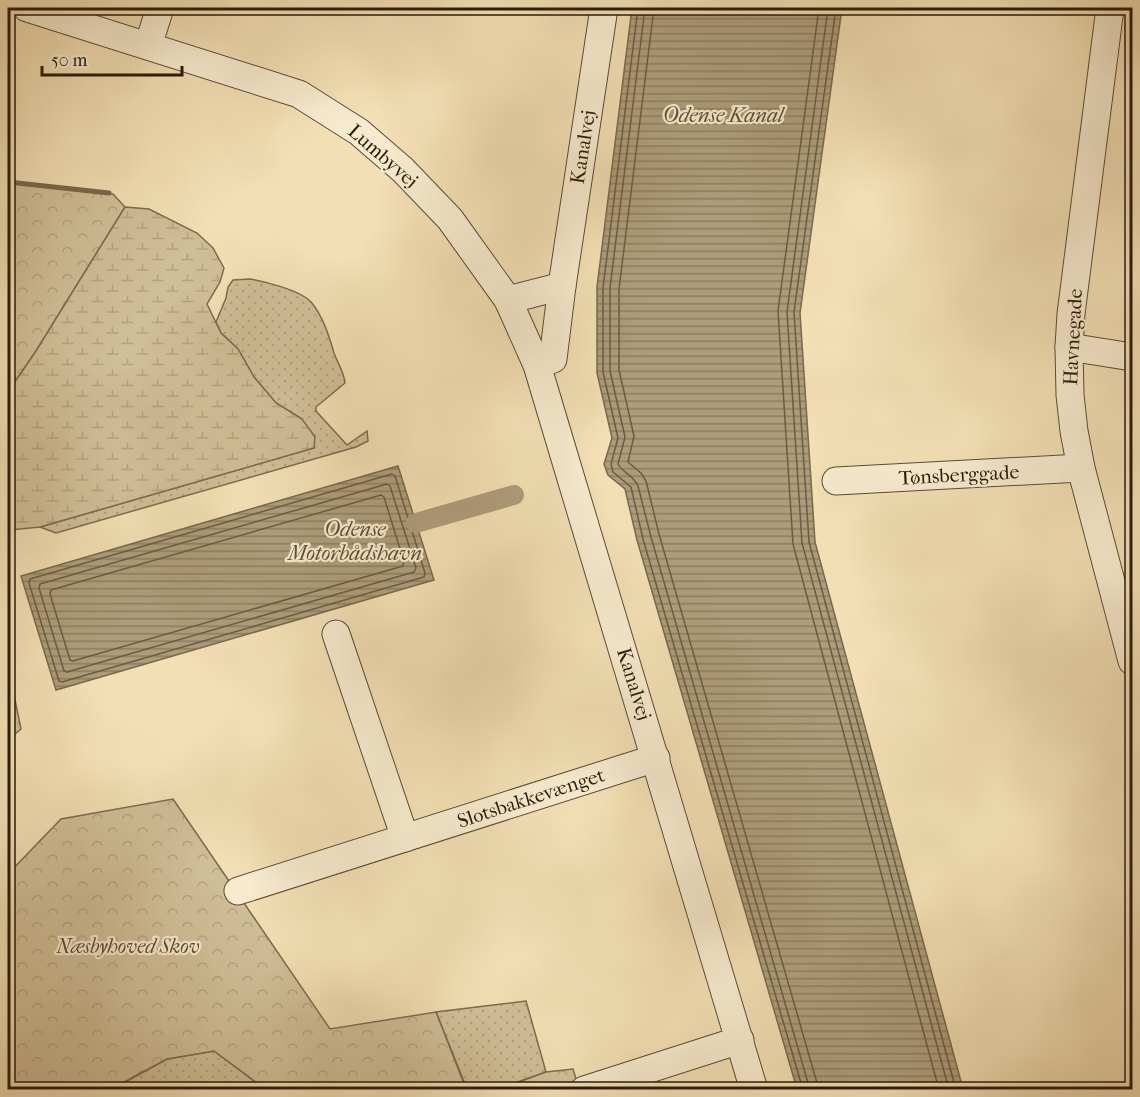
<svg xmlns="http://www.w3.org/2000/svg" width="1140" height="1097" viewBox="0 0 1140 1097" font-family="'IM FELL French Canon',serif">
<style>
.green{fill:url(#green-dots);stroke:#7c6c50;stroke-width:1.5}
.forest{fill:url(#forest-crowns);stroke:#7c6c50;stroke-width:1.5}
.wetland{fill:url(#wetland-marsh);stroke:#7c6c50;stroke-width:1.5}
.water{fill:url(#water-rules);stroke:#78684d;stroke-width:1.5}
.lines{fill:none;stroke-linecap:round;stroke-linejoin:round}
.shore{stroke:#6a5c42;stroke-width:1.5}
.stream{stroke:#78684d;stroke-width:5}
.canal{stroke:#ad9c7a;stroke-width:20}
.minor-casing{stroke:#5a4c34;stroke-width:29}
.minor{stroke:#f7eace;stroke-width:27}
.labels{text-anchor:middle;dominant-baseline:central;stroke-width:4.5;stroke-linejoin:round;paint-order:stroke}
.street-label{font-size:20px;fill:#281b0a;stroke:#f7eace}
.park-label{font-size:20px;font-style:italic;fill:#5a4c34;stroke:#f7eace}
.water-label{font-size:21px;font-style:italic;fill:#5d4f37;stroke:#f7eace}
</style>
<defs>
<pattern id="green-dots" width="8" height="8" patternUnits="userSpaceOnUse" patternTransform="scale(1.5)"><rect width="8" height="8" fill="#d0be96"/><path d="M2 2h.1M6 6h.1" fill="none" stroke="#b3a380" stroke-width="1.8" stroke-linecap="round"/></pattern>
<pattern id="forest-crowns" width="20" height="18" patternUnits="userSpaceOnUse" patternTransform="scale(1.5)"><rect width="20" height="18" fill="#d0be96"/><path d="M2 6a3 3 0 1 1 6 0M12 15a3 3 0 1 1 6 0" fill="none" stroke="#b3a380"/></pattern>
<pattern id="wetland-marsh" width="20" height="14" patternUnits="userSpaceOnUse" patternTransform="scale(1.5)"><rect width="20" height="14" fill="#d0be96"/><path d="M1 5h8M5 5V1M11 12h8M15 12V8" fill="none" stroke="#b3a380"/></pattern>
<pattern id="water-rules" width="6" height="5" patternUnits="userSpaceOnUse" patternTransform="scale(1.5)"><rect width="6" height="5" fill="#ad9c7a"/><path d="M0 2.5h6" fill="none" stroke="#8d7e62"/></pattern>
</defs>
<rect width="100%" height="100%" fill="#f2dfb3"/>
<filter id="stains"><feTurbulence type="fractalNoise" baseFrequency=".00333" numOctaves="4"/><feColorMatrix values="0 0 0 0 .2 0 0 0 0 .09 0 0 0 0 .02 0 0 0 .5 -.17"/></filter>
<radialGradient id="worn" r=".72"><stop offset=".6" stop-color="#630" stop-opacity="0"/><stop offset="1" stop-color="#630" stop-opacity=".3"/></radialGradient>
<g class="green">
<path d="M250 279C266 282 300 290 311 302 323 316 329 336 334 353 338 364 344 372 345 383L316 407V411L347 445 367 431 368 441 356 447 56 533 40 527 314 448 302 419 276 403 254 377 238 349 221 333 216 322 226 298 228 287 233 280Z"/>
<path d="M526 1001 546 1072 497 1089H467L436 1012Z"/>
<path d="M214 1051 265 1089 111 1090 167 1059Z"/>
</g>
<g class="forest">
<path d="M8 182 113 194 125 207 36 351 8 392Z"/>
<path d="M8 666 21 729 8 740Z"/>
<path d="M173 799 330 1029 436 1012 466 1089H265L214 1051 167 1059 111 1089 8 1090V874L61 819Z"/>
<path d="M573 1069 579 1089 497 1090 546 1072Z"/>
</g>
<path class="wetland" d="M125 207 149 209 197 233 213 248 224 268 220 282 207 304 221 333 238 349 254 377 276 403 302 419 315 437 314 448 40 527 10 530 8 528V392L36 351Z"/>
<g class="water">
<path d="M632 8H842L800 313 815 542 963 1089H797L637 540 625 489 608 475 604 464 612 438 597 373V287Z"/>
<path d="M398 466 434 580 56 690 21 576Z"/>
</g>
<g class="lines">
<g class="shore">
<path d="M638 8 603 288V372L618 438 611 464 613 472 631 487 643 539 803 1090"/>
<path d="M645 8 610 288V371L625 437 618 464C623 473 634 476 638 486L651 537 810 1090"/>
<path d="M654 8 619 289V370L634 436 628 462 641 473 646 481 659 534 819 1090"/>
<path d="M819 8 778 311 793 544 939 1090"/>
<path d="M828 8 787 312 802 543 949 1090"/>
<path d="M836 8 794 312 809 542 956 1090"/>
<path d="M392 474 395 476 425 573 424 577 62 682 59 681 29 583 30 579Z"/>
<path d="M387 484 390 486 416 568 414 572 67 672 64 671 39 588 40 584Z"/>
<path d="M381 495 384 497 404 562 403 566 73 661 70 660 50 594 51 590Z"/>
</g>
<path class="stream" d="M8 182 109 193"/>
<path class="canal" d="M416 523 514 495"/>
<g class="minor-casing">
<g id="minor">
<path d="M27 8 299 94 359 132 403 170 450 219 508 300 537 365 754 1090"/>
<path d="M1110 8 1071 314 1069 347 1070 395 1074 431 1081 468 1132 661"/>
<path d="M148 46 160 8"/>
<path d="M508 300 562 286"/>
<path d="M1069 347 1132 357"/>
<path d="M537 365 553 359 562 286 604 8"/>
<path d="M836 481 1081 468"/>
<path d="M336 634 405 838"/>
<path d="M238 891 656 758"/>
<path d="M584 1090 740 1040"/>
</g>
</g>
<use href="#minor" class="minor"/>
</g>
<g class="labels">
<g class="street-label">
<text transform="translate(583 147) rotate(-81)">Kanalvej</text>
<text transform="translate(383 156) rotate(41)">Lumbyvej</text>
<text transform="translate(1073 337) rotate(-87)">Havnegade</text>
<text transform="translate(959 475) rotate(-3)">Tønsberggade</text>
<text transform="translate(634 684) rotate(73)">Kanalvej</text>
<text transform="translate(531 798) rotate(-18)">Slotsbakkevænget</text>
</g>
<g class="park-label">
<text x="128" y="946">Næsbyhoved Skov</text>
</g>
<g class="water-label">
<text x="723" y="115">Odense Kanal</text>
<text x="355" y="529">Odense<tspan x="355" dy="24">Motorbådshavn</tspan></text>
</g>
</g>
<rect width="1140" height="1097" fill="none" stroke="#f2dfb3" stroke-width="30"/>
<rect x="9" y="9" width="1122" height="1079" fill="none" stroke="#281b0a" stroke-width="3"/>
<rect x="15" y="15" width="1110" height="1067" fill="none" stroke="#281b0a" stroke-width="1.5"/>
<path d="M42 66v9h140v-9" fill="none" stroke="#281b0a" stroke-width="3"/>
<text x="51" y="66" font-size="18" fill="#281b0a" stroke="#f7eace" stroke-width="4.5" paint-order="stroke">50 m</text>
<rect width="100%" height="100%" filter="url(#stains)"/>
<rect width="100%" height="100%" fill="url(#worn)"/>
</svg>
